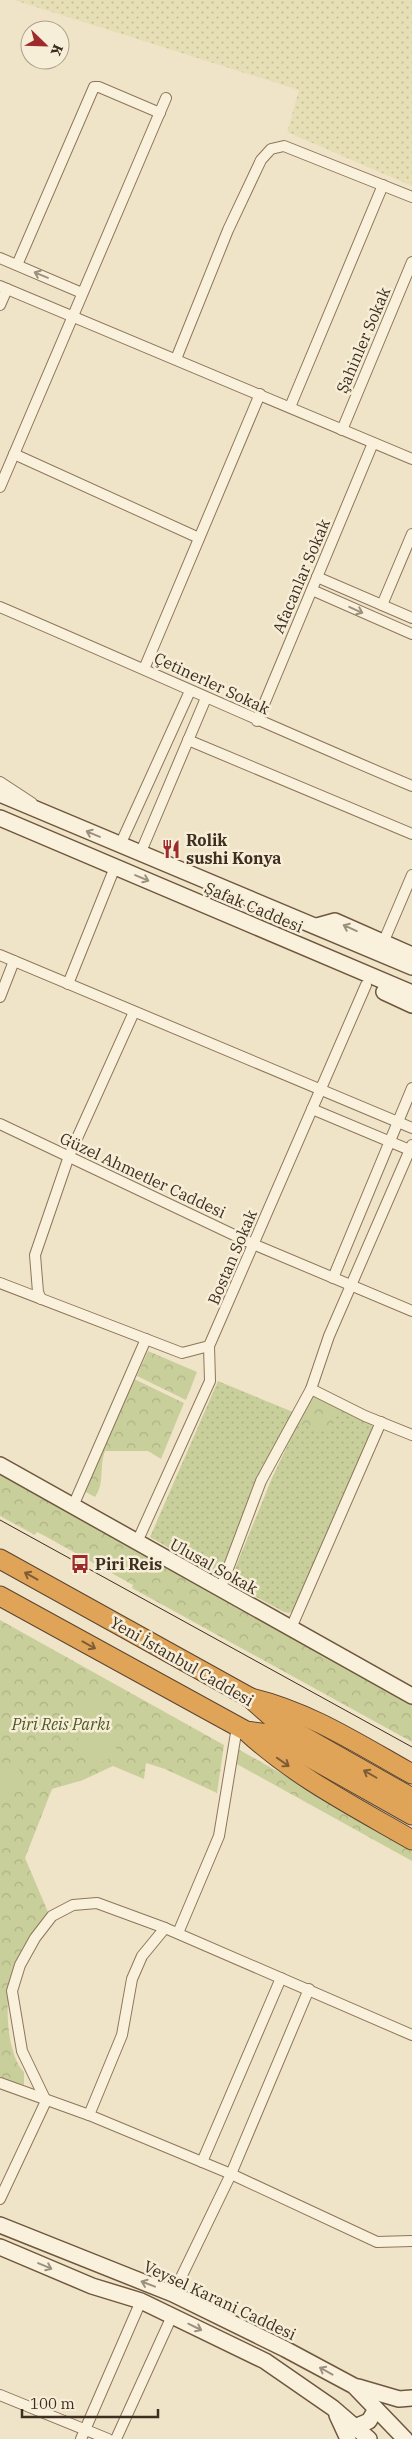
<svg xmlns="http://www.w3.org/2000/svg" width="412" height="2439" viewBox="0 0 412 2439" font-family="'IBM Plex Serif',serif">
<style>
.farmland{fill:url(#farmland-dots)}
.grass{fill:url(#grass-dots)}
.forest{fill:url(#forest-crowns)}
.garden{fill:#c9cf9b}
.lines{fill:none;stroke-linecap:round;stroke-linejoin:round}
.street-casing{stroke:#8d765c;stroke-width:12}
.secondary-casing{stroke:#6f573f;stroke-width:18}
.highway-casing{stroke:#5b4430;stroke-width:21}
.street{stroke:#faf1dc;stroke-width:10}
.secondary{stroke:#faf1dc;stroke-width:15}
.highway{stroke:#e0a458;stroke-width:19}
.tram{stroke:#3d2e20;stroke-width:1}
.oneway{stroke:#9c907e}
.oneway2{stroke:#7e5d36}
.labels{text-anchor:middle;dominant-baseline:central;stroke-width:5;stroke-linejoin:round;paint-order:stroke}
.street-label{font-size:16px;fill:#3d2e20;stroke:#f7eed8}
.poi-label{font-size:16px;font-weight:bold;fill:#3d2e20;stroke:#f7eed8;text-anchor:start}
.park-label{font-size:16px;font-style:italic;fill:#4d5a26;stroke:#f7eed8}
</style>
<defs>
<pattern id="farmland-dots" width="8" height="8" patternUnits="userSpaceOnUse" patternTransform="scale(1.25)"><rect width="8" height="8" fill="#e6deb5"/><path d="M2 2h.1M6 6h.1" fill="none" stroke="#c6bf9b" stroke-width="1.8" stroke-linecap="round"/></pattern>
<pattern id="grass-dots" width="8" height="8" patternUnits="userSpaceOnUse" patternTransform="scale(1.25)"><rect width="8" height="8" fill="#c9cf9b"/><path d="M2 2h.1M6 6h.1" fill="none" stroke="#aeb285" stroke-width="1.8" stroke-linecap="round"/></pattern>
<pattern id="forest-crowns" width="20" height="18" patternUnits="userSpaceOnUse" patternTransform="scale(1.25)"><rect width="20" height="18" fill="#c9cf9b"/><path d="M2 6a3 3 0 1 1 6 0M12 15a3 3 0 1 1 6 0" fill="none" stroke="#aeb285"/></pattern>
</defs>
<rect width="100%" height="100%" fill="#f0e4c8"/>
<path class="farmland" d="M14 0H412V186L287 132 299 90Z"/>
<g class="grass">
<path d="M218 1381 293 1412 226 1572 218 1576 150 1537Z"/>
<path d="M338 1404 372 1421V1428L294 1610 289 1613 284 1612 234 1585 232 1576 272 1478 298 1423Z"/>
</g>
<g class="forest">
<path d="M148 1351 197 1372 186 1400 137 1376Z"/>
<path d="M132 1378 184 1403 161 1459 148 1451H105C99 1467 105 1483 95 1497L82 1490Z"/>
<path d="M314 1395 338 1404 328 1433 298 1423Z"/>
<path d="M0 1472 412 1701V1742L132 1588 133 1585 43 1535 37 1532 35 1535 0 1516Z"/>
<path d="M0 1620 224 1745 217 1793 165 1769 146 1763 144 1779 113 1766 83 1780 52 1789 25 1858 48 1912C17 1957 0 1987 11 2044 14 2054 16 2064 24 2072V2085L0 2079Z"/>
<path d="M238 1749 412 1847V1861L235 1763Z"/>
</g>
<g class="garden">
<path d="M97 1700 119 1755 89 1767 67 1712Z"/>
<path d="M17 1764 24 1782 0 1792V1771Z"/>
</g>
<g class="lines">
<g class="street-casing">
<g id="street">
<path d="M0 258 82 293"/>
<path d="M17 265 94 87H99L160 113"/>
<path d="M0 286 412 459"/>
<path d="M0 305 7 289"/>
<path d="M176 359 228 230 261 160 271 149 284 146 412 197"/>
<path d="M290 407 383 185"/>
<path d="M342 430 412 262"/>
<path d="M14 454 199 538"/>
<path d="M0 487 166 98"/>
<path d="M317 577 412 618"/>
<path d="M312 590 412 634"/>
<path d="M382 605 412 534"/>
<path d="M0 607C138 666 274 728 412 786"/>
<path d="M144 669 260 394"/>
<path d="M257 721 373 443"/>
<path d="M188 740 412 834"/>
<path d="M0 782 32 803"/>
<path d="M120 845 190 691"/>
<path d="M140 854 206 698"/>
<path d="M383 943 412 875"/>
<path d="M0 955 412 1128"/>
<path d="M68 984 115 867"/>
<path d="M0 997 14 961"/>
<path d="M312 1109 412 1151"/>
<path d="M0 1124 253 1244 412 1311"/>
<path d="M333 1278 412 1088"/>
<path d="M0 1283 182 1353 209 1346"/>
<path d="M41 1299 38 1292 35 1255 69 1156 134 1012"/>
<path d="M311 1389 365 1416 412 1435"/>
<path d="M73 1506 146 1339"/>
<path d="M137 1542 210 1381 209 1346 366 985"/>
<path d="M220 1590 261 1481 311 1389 329 1336 412 1145"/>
<path d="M291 1628 381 1422"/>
<path d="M165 1928 142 1956 132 1979 122 2035 89 2115 231 2174 377 2242 412 2241"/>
<path d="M178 1933 219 1836 237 1727"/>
<path d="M0 2083 89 2115"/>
<path d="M202 2162 281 1978"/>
<path d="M0 2199 46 2101 22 2051 12 1991 20 1965 35 1938 52 1916 73 1905 97 1903 165 1928 412 2035"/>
<path d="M173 2294 231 2174 309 1989"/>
<path d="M0 2395 108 2439"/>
<path d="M81 2439 141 2301"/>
<path d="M116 2439 172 2316"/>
</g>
</g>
<g class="secondary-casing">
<g id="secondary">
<path d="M0 794 412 967"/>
<path d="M0 818 412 993"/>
<path d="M317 926 335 921 412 955"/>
<path d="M384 992 412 1005"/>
<path d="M0 1465 412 1696"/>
<path d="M0 2225 173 2294 285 2349 354 2386 405 2439"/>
<path d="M0 2247 92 2286 141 2301 265 2361 333 2408 369 2439"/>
<path d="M358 2387 399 2399 412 2398"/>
<path d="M337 2415 348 2439"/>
<path d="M355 2427 369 2421 376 2409"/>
</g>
</g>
<g class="highway-casing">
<g id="highway">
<path d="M0 1559 249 1697 276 1721 412 1798"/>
<path d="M0 1596 246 1731 268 1734 412 1815"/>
<path d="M251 1698C310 1712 360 1745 412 1774"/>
<path d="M246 1731C294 1776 355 1807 412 1840"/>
</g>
</g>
<use href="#street" class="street"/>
<use href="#secondary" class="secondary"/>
<use href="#highway" class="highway"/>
<path class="tram" d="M0 1520 412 1747"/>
</g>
<defs><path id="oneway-shaft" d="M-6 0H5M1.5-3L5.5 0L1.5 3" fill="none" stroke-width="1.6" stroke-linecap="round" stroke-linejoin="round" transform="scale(1.25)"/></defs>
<g class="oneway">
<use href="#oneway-shaft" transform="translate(41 275) rotate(-157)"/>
<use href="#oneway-shaft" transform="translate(356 610) rotate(24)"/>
<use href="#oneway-shaft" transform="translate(93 834) rotate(-157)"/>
<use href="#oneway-shaft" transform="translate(142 878) rotate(23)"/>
<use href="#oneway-shaft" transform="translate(350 928) rotate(-156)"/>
<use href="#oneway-shaft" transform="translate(45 2266) rotate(23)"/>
<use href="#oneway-shaft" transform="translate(148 2284) rotate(-159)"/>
<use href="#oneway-shaft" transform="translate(195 2327) rotate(26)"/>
<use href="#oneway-shaft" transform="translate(326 2371) rotate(-151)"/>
</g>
<g class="oneway2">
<use href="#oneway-shaft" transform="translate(31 1576) rotate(-151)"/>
<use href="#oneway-shaft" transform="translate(89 1645) rotate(29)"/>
<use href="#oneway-shaft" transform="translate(283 1762) rotate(35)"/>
<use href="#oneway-shaft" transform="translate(370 1774) rotate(-150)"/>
</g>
<defs>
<g id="restaurant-bare" transform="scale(1.5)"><path d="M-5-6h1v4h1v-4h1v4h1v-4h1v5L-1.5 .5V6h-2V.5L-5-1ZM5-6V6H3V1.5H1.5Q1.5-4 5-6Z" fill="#9e2a2b" stroke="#f7eed8" stroke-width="2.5" paint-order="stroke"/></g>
<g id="bus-bare" transform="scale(1.5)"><path d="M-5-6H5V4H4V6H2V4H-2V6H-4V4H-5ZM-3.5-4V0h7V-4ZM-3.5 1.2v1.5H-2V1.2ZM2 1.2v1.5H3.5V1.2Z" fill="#9e2a2b" stroke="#f7eed8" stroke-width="2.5" paint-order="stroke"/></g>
</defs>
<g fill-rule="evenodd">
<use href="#restaurant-bare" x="171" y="849"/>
<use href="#bus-bare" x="80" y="1564"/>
</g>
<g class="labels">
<g class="street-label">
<text transform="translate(363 340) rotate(-67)">Şahinler Sokak</text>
<text transform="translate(301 576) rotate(-67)">Afacanlar Sokak</text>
<text transform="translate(212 683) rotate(25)">Çetinerler Sokak</text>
<text transform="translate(254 907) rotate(23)">Şafak Caddesi</text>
<text transform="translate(143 1175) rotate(25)">Güzel Ahmetler Caddesi</text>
<text transform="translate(232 1257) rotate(-67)">Bostan Sokak</text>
<text transform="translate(214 1566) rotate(29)">Ulusal Sokak</text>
<text transform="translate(182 1661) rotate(30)">Yeni İstanbul Caddesi</text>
<text transform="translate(220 2300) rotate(25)">Veysel Karani Caddesi</text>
</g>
<g class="poi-label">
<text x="186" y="840">Rolik<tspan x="186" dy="18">sushi Konya</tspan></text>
<text x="95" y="1564">Piri Reis</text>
</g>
<g class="park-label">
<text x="61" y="1724">Piri Reis Parkı</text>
</g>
</g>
<g transform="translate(45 45) rotate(113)"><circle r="24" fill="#f7eed8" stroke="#ada18e"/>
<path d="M0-4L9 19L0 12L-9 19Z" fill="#9e2a2b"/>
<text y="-8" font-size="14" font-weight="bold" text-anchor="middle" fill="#3d2e20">K</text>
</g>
<path d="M22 2409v8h136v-8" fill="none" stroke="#3d2e20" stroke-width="2.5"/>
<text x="30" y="2409" font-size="15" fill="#3d2e20" stroke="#f7eed8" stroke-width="4" paint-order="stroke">100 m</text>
</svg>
